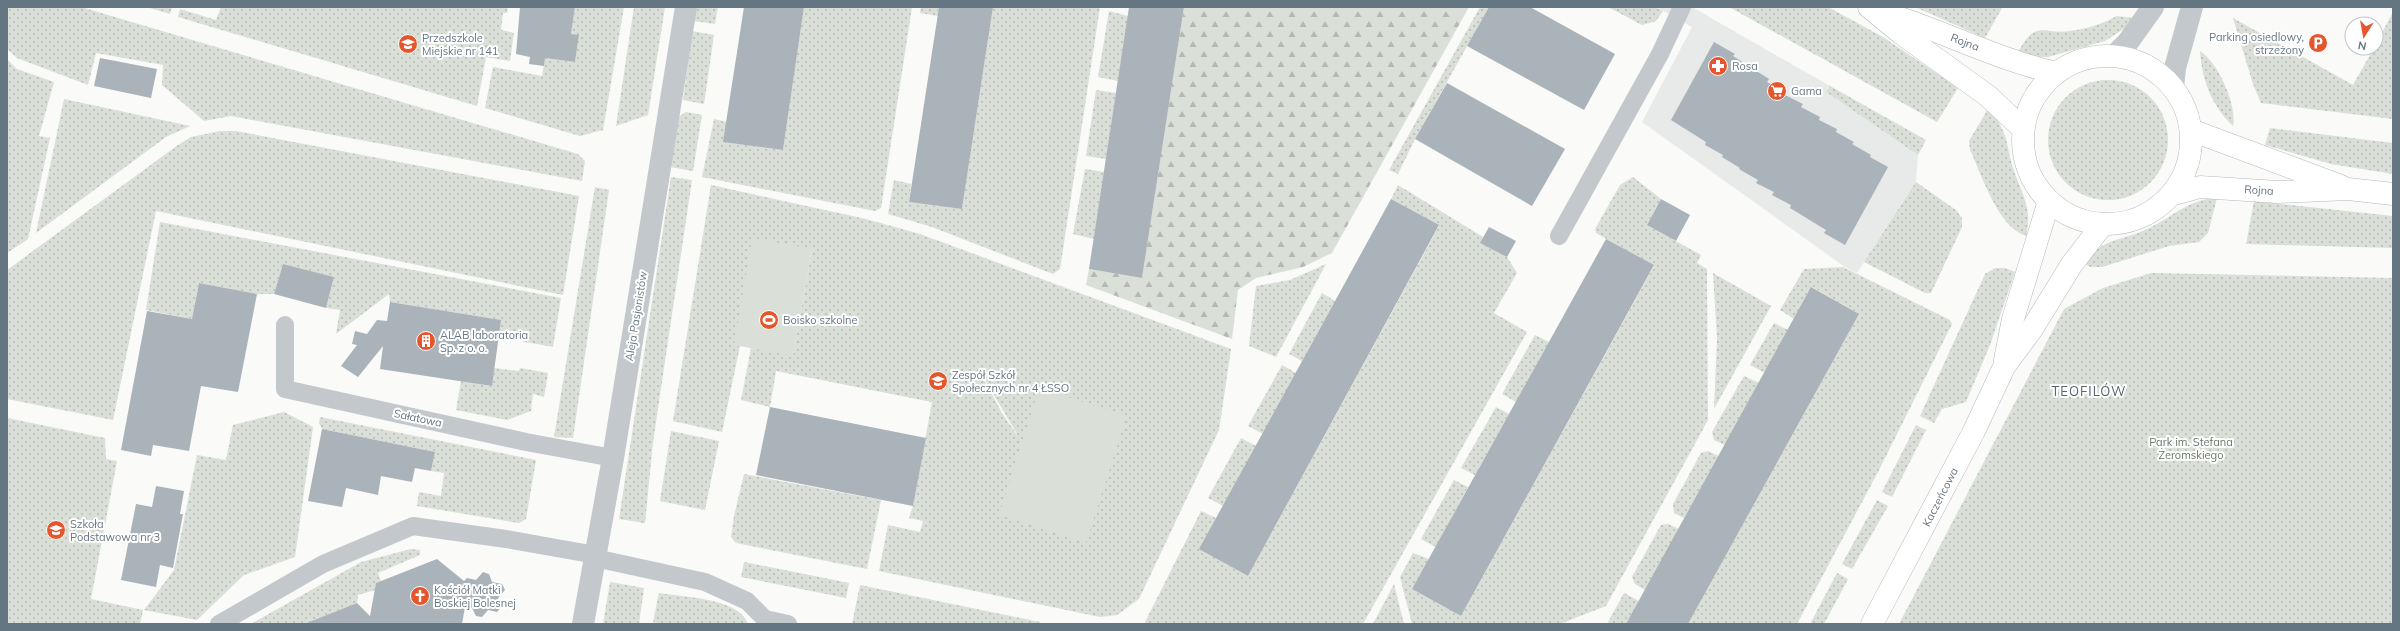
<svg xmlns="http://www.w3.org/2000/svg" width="2400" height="631" viewBox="0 0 2400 631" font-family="Mulish,sans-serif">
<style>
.built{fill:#e8e9e9}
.green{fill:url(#green-dots);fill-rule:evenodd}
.forest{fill:url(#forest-firs)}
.pitch{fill:#dadfd7}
.building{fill:#aab3b9}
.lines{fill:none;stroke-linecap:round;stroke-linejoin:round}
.secondary-casing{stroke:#b3babf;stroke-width:23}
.lane{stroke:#c3c8cc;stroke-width:18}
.street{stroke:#c3c8cc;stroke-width:22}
.secondary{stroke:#fff;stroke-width:22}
.labels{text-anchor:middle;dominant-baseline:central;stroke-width:4;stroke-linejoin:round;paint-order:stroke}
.poi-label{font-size:11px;fill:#657683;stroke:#fff;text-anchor:start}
.street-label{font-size:11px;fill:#657683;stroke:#fff}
.park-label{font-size:11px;fill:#687a64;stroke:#fff}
.quarter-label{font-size:13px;letter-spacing:1px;fill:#57646e;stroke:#fff}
</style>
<defs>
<pattern id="green-dots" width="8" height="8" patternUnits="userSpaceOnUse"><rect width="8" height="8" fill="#dadfd7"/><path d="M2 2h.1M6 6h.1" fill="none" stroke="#b4b9b4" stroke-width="1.8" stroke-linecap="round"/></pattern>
<pattern id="forest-firs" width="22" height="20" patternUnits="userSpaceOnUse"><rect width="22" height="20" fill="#dadfd7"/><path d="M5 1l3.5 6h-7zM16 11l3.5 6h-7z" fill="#b4b9b4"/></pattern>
</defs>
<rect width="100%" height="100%" fill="#fafaf8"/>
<path class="built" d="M1656 7H1692L1830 86 1826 92 1918 155 1916 182 1857 273 1845 267 1642 122 1692 27Z"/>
<g class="green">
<path d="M7 7H81L578 154 585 161 582 181 231 116 204 121 162 85 163 65 96 53 88 85 17 58 7 49Z"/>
<path d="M146 7H172L170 14Z"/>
<path d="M221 7H508L507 13H503L501 30 514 33 510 61 486 57 477 106 178 17 180 9 216 20Z"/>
<path d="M575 7H624L603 130 580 136 485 108 493 67 542 76 545 58 575 62 579 36 571 34Z"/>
<path d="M634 7H665L648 115 616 126Z"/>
<path d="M696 7H718L715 24 694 21Z"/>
<path d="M804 7H912L881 208 875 211 702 177 714 119 727 122 724 142 783 150Z"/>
<path d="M921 7H939L938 16 920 13Z"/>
<path d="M993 7H1100L1060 269 1053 274 932 227 888 214 894 180 911 184 909 202 962 209Z"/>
<path d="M1480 7H1489L1415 139 1398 174 1389 170Z"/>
<path d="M1608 7H1655L1663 11 1656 21 1642 25Z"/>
<path d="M1729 7H1828L1883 37 1958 88 1937 122Z"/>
<path d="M1915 7H2000L2002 8 1985 38Z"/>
<path d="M1109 11 1128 16 1118 81 1098 77Z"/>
<path d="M2393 12V119L2261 103 2253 84 2233 18 2353 85 2374 48H2376V44Z"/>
<path d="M2117 16 2133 18 2125 28 2105 41 2048 57H2036L2018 52C2037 18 2042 35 2070 31 2087 29 2102 24 2117 16Z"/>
<path d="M692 31 714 35 704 104 683 100Z"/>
<path d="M2200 51C2218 62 2237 105 2233 126 2212 106 2202 81 2200 51Z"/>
<path d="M7 59 17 69 54 82 39 136 50 138 28 239 7 253Z"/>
<circle cx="2108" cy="140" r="60"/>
<path d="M1830 86 1926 140 1918 155 1826 92Z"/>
<path d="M1096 90 1116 93 1106 159 1086 156Z"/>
<path d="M64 99 190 126 166 137 36 233Z"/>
<path d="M1988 109C2010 133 2005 143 2014 171 2022 194 2033 210 2026 236 1997 226 1983 177 1970 150L1969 141Z"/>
<path d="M686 112 702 115 693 171 664 166 672 121Z"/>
<path d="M2270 128 2393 143V174L2331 164 2265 145Z"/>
<path d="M220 131H236L579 196 563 295 156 211 113 420 7 399V270L178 145 191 137Z"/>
<path d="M1085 169 1104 172 1094 239 1073 234Z"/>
<path d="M671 177 692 180 653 442 645 523 619 519Z"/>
<path d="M1633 177 1661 199 1647 225 1701 255 1697 263 1707 269 1708 420 1606 606 1560 624H1412L1400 577 1413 553 1429 559 1412 589 1461 616 1654 266 1596 233 1595 229 1620 185Z"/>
<path d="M1916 182 1956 210 1962 218V227L1931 293H1925L1864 262Z"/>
<path d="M711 185 866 219 920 234 1231 349 1219 430 1139 599 1117 615 1100 617 879 571 888 525 920 532 923 521 909 518 913 506 932 402 776 371 770 407 741 400 751 348 793 355 812 249 734 345 740 346 722 432 673 421ZM975 363 1017 434V435L1002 413Z"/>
<path d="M1398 185 1483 237 1481 243 1507 257 1517 273 1494 313 1527 332 1363 624H1144L1201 511 1216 518 1200 549 1248 576 1439 226 1391 199Z"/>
<path d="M595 187 609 190 573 438 554 437Z"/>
<path d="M2217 198 2208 233 2199 242 2169 246 2102 267H2090L2084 263C2104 237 2119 242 2145 230 2171 219 2187 199 2217 198Z"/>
<path d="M2254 201 2393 216V248L2246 244Z"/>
<path d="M160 222 561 298 553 347 498 337 501 320 390 302 389 294 336 334 340 310 326 308 334 277 283 264 274 294H257L199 283 192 319 146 310Z"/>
<path d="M1326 264 1276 357 1249 346 1256 286 1290 280Z"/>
<path d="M1843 267 1950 320 1952 324 1878 472 1797 624H1688L1859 314 1812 287 1794 319 1780 310 1804 269Z"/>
<path d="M1995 268H2005L2015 272 1990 345 1966 402 1942 409 1934 423 1920 416 1985 274Z"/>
<path d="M1713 273 1771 306 1714 409 1717 338Z"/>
<path d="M2151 273 2393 278V624H1899L2064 309 2103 288Z"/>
<path d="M1322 293 1335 301 1302 361 1289 354Z"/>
<path d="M1774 323 1788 330 1765 373 1750 365Z"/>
<path d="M1535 335 1549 342 1516 402 1502 394Z"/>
<path d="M1282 365 1296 373 1263 434 1248 426Z"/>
<path d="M494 368 519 371 520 368 548 373 544 397 533 394 531 411 507 420 456 410 461 381 491 386Z"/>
<path d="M1744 376 1759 383 1725 445 1714 440 1712 432Z"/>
<path d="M1496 407 1509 414 1475 475 1461 468Z"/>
<path d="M284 412 313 427 295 557 244 575 197 620 144 610 174 570 197 455 226 460 233 425Z"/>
<path d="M320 417 536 460 526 519 519 523 417 506 419 492 441 496 444 473 431 471 435 452 322 429 319 423Z"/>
<path d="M7 418 105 438 106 459 117 461 91 599 143 610 140 624H7Z"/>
<path d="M1916 425 1926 430 1892 497 1882 492Z"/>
<path d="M671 431 719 441 705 510 660 501Z"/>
<path d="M1241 438 1256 446 1223 506 1208 498Z"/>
<path d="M1708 451 1719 456 1684 518 1674 513 1673 504 1701 453Z"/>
<path d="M744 474 881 500 867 569 736 543 731 537 734 516Z"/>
<path d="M1454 480 1468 487 1436 547 1421 539Z"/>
<path d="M1877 500 1888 506 1852 569 1842 564Z"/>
<path d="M1668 524 1679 529 1645 590 1635 584 1632 577 1661 525Z"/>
<path d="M411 549 420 550V555L378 573 381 581 376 583 375 590 358 595 357 603 304 624H251L361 562Z"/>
<path d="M744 562 849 583 846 598 741 577Z"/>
<path d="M1837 573 1848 579 1824 624H1810Z"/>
<path d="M610 582 644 588 639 624H603Z"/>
<path d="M1394 584 1404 624H1373Z"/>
<path d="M860 585 1040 622 1039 624H852Z"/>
<path d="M659 593C682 597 740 598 748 624H663L653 622Z"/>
<path d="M1624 593 1639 601 1626 624H1607Z"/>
</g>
<path class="forest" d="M1184 7H1469L1332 253 1303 267 1256 278 1238 290 1232 339 1086 285 1089 269 1142 278Z"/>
<g class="pitch">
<path d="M752 238 812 249 793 356 734 345Z"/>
<path d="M1039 388 1127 416 1086 543 999 515Z"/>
</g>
<g class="building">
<path d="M520 7H575L571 34 579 35 575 62 545 58 544 66 529 64 530 57 516 54Z"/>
<path d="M744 7H804L783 150 723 142Z"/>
<path d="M939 7H993L962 209 909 202Z"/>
<path d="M1129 7H1184L1142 278 1089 269Z"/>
<path d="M1489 7H1530L1615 54 1584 110 1467 46Z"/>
<path d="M1714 42 1735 54 1733 56 1769 79 1767 82 1786 92 1785 95 1803 104 1801 107 1820 117 1819 120 1837 129 1836 132 1854 142 1852 144 1871 155 1870 157 1888 167 1845 245 1824 233 1826 230 1790 208 1791 205 1772 195 1774 192 1756 183 1758 180 1739 169 1740 168 1722 157 1723 155 1705 145 1706 142 1671 120Z"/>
<path d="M100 58 157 69 151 98 94 86Z"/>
<path d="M1447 83 1565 149 1532 206 1415 139Z"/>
<path d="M1391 199 1439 225 1248 576 1199 549Z"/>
<path d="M1661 199 1690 215 1676 241 1647 225Z"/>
<path d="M1489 227 1516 241 1507 257 1480 243Z"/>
<path d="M1606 239 1654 265 1461 616 1412 589Z"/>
<path d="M283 264 334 277 326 308 274 294Z"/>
<path d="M199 283 257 294 238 392 201 386 189 451 153 445 151 456 121 450 147 311 192 319Z"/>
<path d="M1811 287 1859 314 1688 624H1626Z"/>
<path d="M390 302 501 320 492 386 380 369 383 346 358 377 341 366 357 345 352 344 355 331 367 334 377 320 387 321Z"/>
<path d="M770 407 926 438 913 506 756 475Z"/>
<path d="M322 429 435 452 431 471 415 468 412 482 381 476 378 495 346 488 342 507 308 501Z"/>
<path d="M156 486 184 491 180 514H183L173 568 160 565 156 587 121 580 136 504 152 507Z"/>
<path d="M437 559 464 581 467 578 476 580 483 572 489 574 492 582 502 584 505 590 498 598 501 607 497 612 488 610 482 617 476 616 472 608 465 607 462 624H304L357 603 370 616 376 583Z"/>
</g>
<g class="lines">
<g class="secondary-casing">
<g id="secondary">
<path d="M1869 7 1902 34 1988 96 2023 129"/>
<path d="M1882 12C1941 30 1996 59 2056 73"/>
<circle cx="2107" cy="140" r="84"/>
<path d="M2191 130 2341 186"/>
<path d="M2171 195 2200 187 2278 192 2348 189 2393 194"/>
<path d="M2005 360 2013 319 2049 201"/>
<path d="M1872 624 1974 431 2004 367 2032 329 2072 264 2103 224"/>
</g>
</g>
<g class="lane">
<path d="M1559 236 1660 54 1682 7"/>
<path d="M285 325V389L526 442 613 458"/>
<path d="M595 558 705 582 747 601 765 619 788 624"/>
<path d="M219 624 323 564 413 526 506 539 596 555"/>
</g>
<g class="street">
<path d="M2114 56 2128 42 2153 7"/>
<path d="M2173 88 2175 68 2192 7"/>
<path d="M583 624 613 458 686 7"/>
</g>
<use href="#secondary" class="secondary"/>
</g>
<defs>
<g id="parking-disc" transform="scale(1)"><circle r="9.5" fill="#e4572e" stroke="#fff"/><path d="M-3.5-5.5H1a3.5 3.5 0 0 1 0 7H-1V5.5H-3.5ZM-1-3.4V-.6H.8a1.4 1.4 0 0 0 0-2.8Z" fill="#fff"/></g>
<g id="school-disc" transform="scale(1)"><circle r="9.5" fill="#e4572e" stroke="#fff"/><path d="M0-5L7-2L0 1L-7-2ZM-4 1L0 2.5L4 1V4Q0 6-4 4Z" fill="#fff"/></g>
<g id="pharmacy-disc" transform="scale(1)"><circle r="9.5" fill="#e4572e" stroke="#fff"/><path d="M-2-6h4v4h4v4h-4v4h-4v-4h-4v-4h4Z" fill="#fff"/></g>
<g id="supermarket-disc" transform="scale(1)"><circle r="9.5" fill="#e4572e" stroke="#fff"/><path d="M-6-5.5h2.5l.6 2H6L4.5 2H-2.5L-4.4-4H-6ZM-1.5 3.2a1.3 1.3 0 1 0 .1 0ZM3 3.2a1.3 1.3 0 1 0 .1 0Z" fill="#fff"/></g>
<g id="stadium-disc" transform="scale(1)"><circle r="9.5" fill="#e4572e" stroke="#fff"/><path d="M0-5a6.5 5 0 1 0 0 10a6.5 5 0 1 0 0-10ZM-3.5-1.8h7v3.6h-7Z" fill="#fff"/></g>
<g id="building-disc" transform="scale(1)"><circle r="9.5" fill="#e4572e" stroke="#fff"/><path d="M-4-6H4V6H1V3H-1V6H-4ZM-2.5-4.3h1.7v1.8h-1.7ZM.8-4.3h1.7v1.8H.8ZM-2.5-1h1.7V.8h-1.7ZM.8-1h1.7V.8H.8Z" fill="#fff"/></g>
<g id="church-disc" transform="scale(1)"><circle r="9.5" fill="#e4572e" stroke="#fff"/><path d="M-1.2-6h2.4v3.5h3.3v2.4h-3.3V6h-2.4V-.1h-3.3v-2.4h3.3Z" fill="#fff"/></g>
</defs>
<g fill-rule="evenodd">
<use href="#parking-disc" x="2318" y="43"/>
<use href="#school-disc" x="408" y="44"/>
<use href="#pharmacy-disc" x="1718" y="66"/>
<use href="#supermarket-disc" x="1777" y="91"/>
<use href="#stadium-disc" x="769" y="320"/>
<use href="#building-disc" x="426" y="341"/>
<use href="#school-disc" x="938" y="381"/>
<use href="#school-disc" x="56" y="530"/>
<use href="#church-disc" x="420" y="596"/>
</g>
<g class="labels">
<g class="poi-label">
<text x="2304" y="37" text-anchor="end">Parking osiedlowy,<tspan x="2304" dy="13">strzeżony</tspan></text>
<text x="422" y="38">Przedszkole<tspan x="422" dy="13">Miejskie nr 141</tspan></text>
<text x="1732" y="66">Rosa</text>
<text x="1791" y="91">Gama</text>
<text x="783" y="320">Boisko szkolne</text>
<text x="440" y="335">ALAB laboratoria<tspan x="440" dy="13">Sp. z o. o.</tspan></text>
<text x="952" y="375">Zespół Szkół<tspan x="952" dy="13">Społecznych nr 4 ŁSSO</tspan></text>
<text x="70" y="524">Szkoła<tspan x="70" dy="13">Podstawowa nr 3</tspan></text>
<text x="434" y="590">Kościół Matki<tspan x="434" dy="13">Boskiej Bolesnej</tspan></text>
</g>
<g class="street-label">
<text transform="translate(1965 42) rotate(21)">Rojna</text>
<text transform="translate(2259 190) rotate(4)">Rojna</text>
<text transform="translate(636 316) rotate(-81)">Aleja Pasjonistów</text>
<text transform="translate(418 418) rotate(12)">Sałatowa</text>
<text transform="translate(1940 497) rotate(-63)">Kaczeńcowa</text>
</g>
<g class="park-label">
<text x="2191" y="442">Park im. Stefana<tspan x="2191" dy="13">Żeromskiego</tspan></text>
</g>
<g class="quarter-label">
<text x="2089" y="391">TEOFILÓW</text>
</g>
</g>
<rect width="2400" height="631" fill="none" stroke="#657683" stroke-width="16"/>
<g transform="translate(2364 36) rotate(191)"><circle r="19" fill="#ffffff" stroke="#c1c8cd"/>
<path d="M0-3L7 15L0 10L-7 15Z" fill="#e4572e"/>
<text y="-6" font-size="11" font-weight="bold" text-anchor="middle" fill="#657683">N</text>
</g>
</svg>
